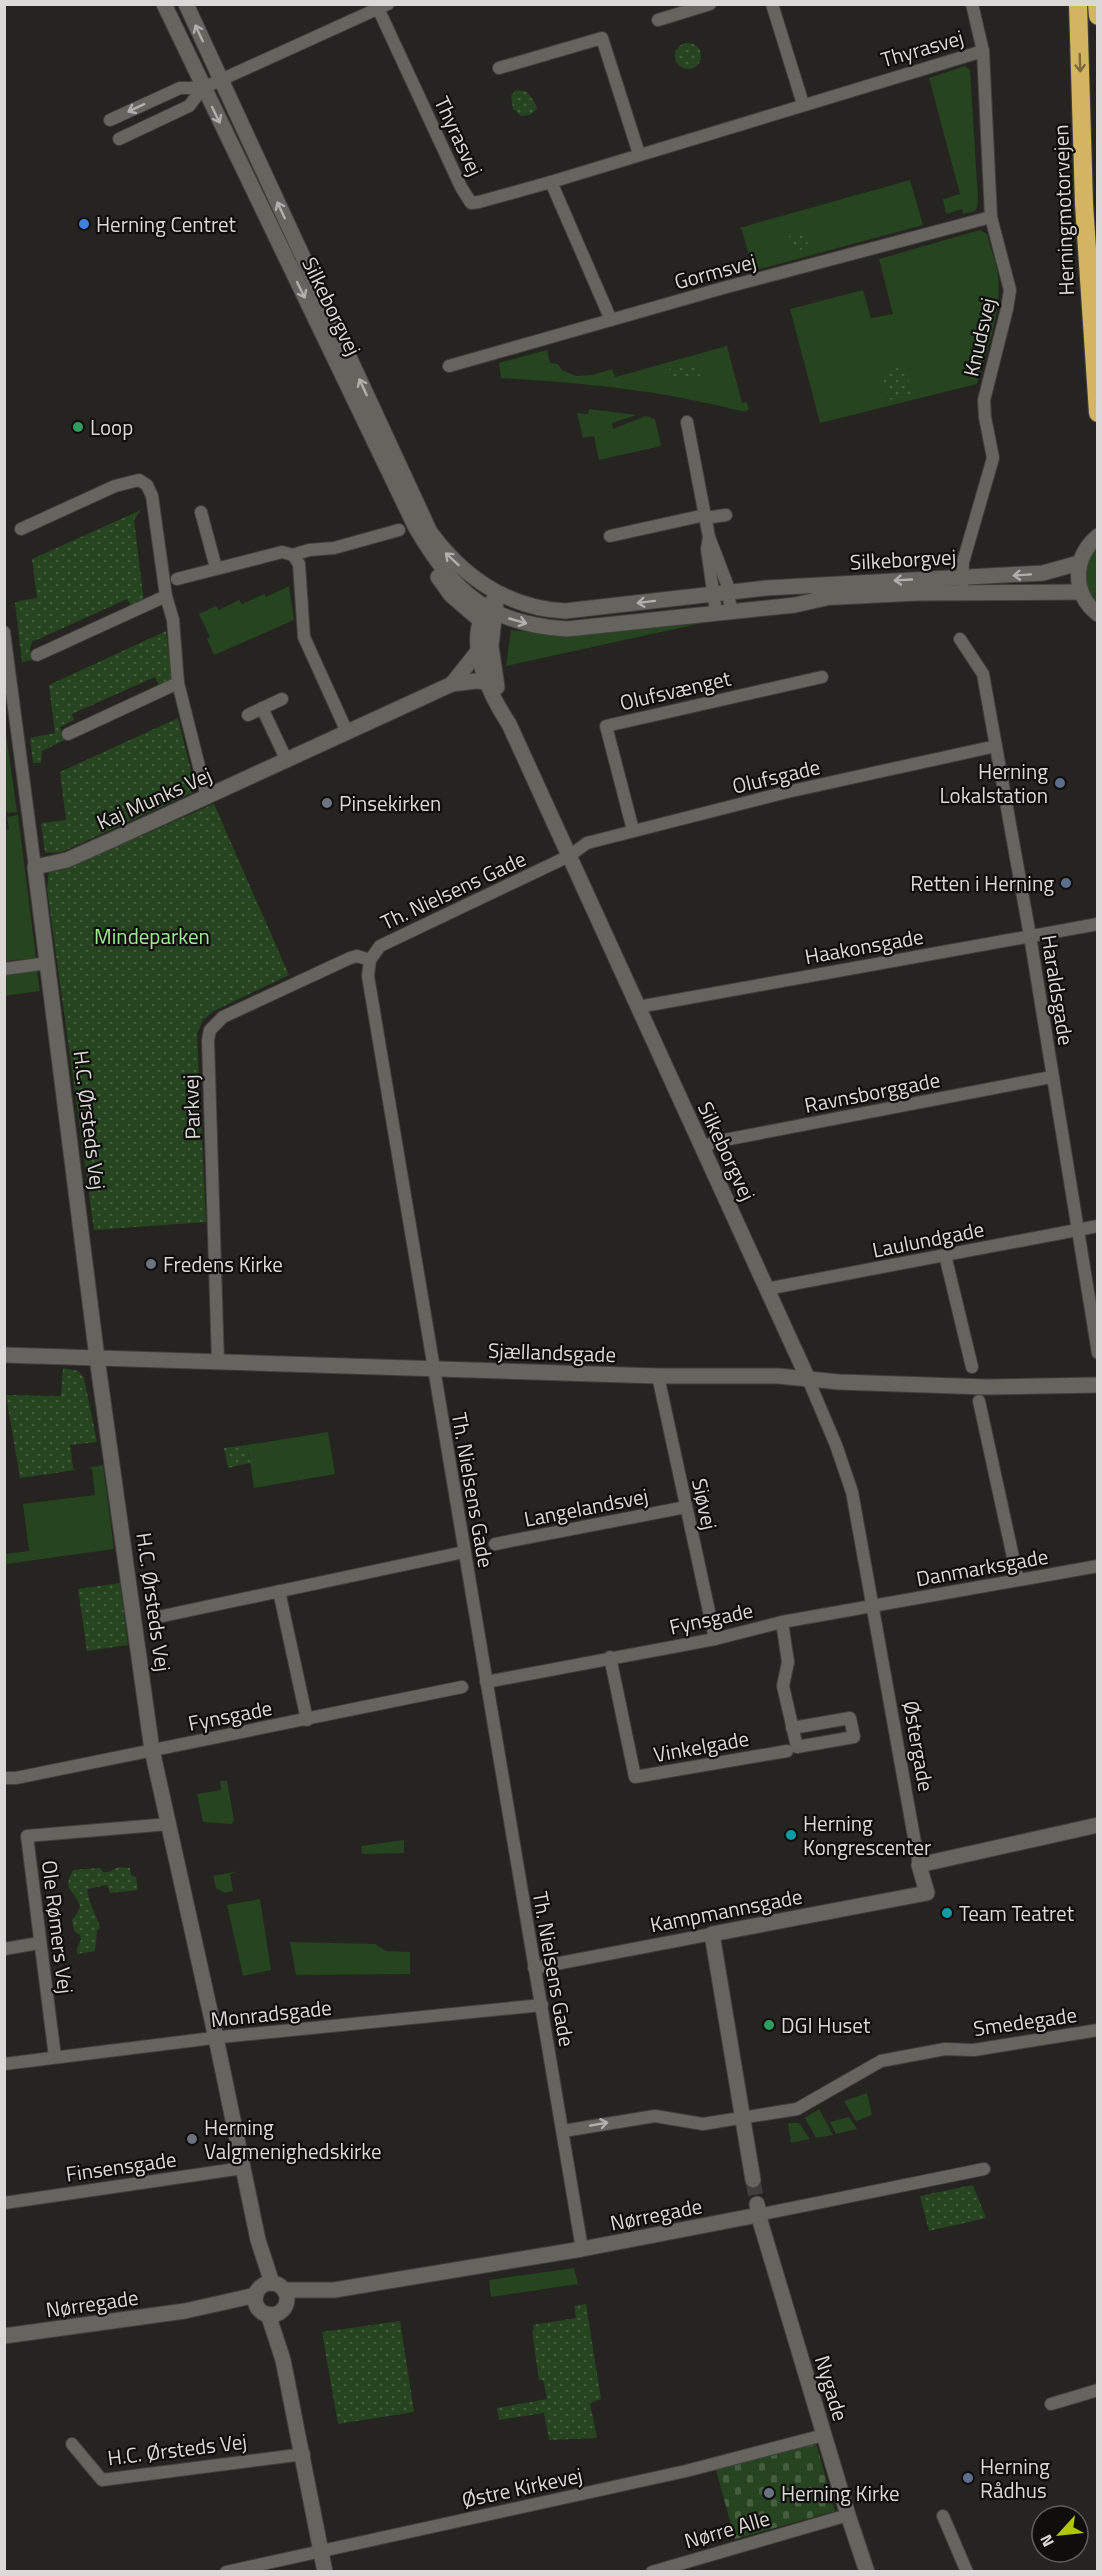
<svg xmlns="http://www.w3.org/2000/svg" width="1102" height="2576" viewBox="0 0 1102 2576" font-family="'Titillium Web',sans-serif">
<style>
.green{fill:#25441f}
.cemetery{fill:url(#cemetery-stones)}
.park{fill:url(#park-dots)}
.lines{fill:none;stroke-linecap:round;stroke-linejoin:round}
.secondary-tunnel{stroke:#413f3b;stroke-width:15;stroke-dasharray:15 8;stroke-linecap:butt}
.minor-casing{stroke:#403f3b;stroke-width:14}
.tertiary-casing{stroke:#403f3b;stroke-width:17}
.secondary-casing{stroke:#403f3b;stroke-width:17}
.motorway-casing{stroke:#403f3b;stroke-width:20}
.minor{stroke:#66645f;stroke-width:12}
.tertiary{stroke:#66645f;stroke-width:15}
.secondary{stroke:#66645f;stroke-width:15}
.motorway{stroke:#d3b561;stroke-width:18}
.oneway{stroke:#b1b0ac}
.oneway2{stroke:#7b6a3b}
.shop-dot{fill:#3f7fe0;stroke:#0f0e0c;stroke-width:2}
.leisure-dot{fill:#2e9e5b;stroke:#0f0e0c;stroke-width:2}
.service-dot{fill:#5c6f8a;stroke:#0f0e0c;stroke-width:2}
.worship-dot{fill:#6b7280;stroke:#0f0e0c;stroke-width:2}
.culture-dot{fill:#0f9aa8;stroke:#0f0e0c;stroke-width:2}
.labels{text-anchor:middle;dominant-baseline:central;stroke-width:4.5;stroke-linejoin:round;paint-order:stroke}
.street-label{font-size:21px;fill:#dad9d6;stroke:#0f0e0c}
.poi-label{font-size:21px;fill:#dad9d6;stroke:#0f0e0c;text-anchor:start}
.park-label{font-size:21px;fill:#a1e994;stroke:#0f0e0c}
</style>
<defs>
<pattern id="cemetery-stones" width="16" height="16" patternUnits="userSpaceOnUse" patternTransform="scale(1.5)"><rect width="16" height="16" fill="#25441f"/><path d="M2 7V4a2 2 0 0 1 4 0v3zM10 15v-3a2 2 0 0 1 4 0v3z" fill="#445e3f"/></pattern>
<pattern id="park-dots" width="8" height="8" patternUnits="userSpaceOnUse" patternTransform="scale(1.5)"><rect width="8" height="8" fill="#25441f"/><path d="M2 2h.1M6 6h.1" fill="none" stroke="#445e3f" stroke-width="1.8" stroke-linecap="round"/></pattern>
</defs>
<rect width="100%" height="100%" fill="#262420"/>
<g class="green">
<path d="M965 66 970 70 978 200 977 207 975 211 963 214 962 209 946 214 943 199 960 194 929 78Z"/>
<path d="M910 180 923 225 753 271 742 230 739 228Z"/>
<path d="M980 230 987 234C990 246 995 258 997 270 1004 308 987 348 977 384L820 423 790 309 863 290 871 318 893 314 879 259Z"/>
<path d="M727 346 742 403 747 402 749 410 745 412C660 390 587 383 501 378L499 363 547 350 550 363 558 364 562 370 576 376 592 375 612 369 615 377Z"/>
<path d="M589 409 637 415 612 423 613 429 646 416 655 419 661 446 599 460 594 436 583 438 577 413 588 414Z"/>
<path d="M1097 545V607L1087 595 1084 563Z"/>
<path d="M289 586 294 620 214 655 207 639 210 637 199 614 216 606 219 610 239 600 242 604 264 594 266 597Z"/>
<path d="M725 618 506 666 511 630 564 635Z"/>
<path d="M4 719 17 812 7 813 4 805Z"/>
<path d="M18 815 36 958 6 961 5 830 9 829 7 817Z"/>
<path d="M37 971 40 991 5 996 4 975Z"/>
<path d="M328 1432 335 1474 254 1488 247 1445Z"/>
<path d="M103 1465 114 1549 6 1564 5 1554 29 1551 23 1504 95 1495 92 1469 87 1468Z"/>
<path d="M220 1781H227L234 1820 232 1824 203 1822 197 1794 221 1790Z"/>
<path d="M404 1840V1853L362 1854 361 1846Z"/>
<path d="M240 1871 230 1874 233 1891 225 1893 216 1888 213 1876Z"/>
<path d="M260 1899 271 1970 243 1976 227 1905Z"/>
<path d="M290 1942 375 1944 386 1951 410 1952V1974L296 1975Z"/>
<path d="M867 2093 872 2115 856 2121 844 2101Z"/>
<path d="M819 2109 833 2135 816 2138 805 2118Z"/>
<path d="M849 2117 857 2129 836 2134 830 2122Z"/>
<path d="M788 2123H799L810 2139 791 2143Z"/>
<path d="M574 2268 578 2284 491 2297 489 2280Z"/>
</g>
<path class="cemetery" d="M816 2443 835 2511 735 2539 716 2470Z"/>
<g class="park">
<circle cx="688" cy="56" r="13"/>
<path d="M516 90 526 91 534 101 537 109 530 115 521 116 513 109 511 96Z"/>
<path d="M804 233 809 247 794 252 789 236Z"/>
<path d="M697 364 700 376 671 382 669 369Z"/>
<path d="M905 366 912 394 888 400 880 372Z"/>
<path d="M141 510 134 520 144 602 132 608 127 599 32 642 30 650 33 660 22 662 15 603 19 601 37 598 32 559Z"/>
<path d="M166 631 172 679 159 686 155 677 72 714 74 720 60 727 65 740 42 751 41 763H33L30 738 55 733 49 685Z"/>
<path d="M178 718 196 791 62 852 45 853 41 823 66 820 60 772Z"/>
<path d="M214 804 289 975 214 1011 203 1020 197 1034 206 1222 94 1230 47 889 49 870 74 865Z"/>
<path d="M63 1368 78 1371 84 1378 97 1442 70 1445 73 1468 76 1470 20 1478 6 1395 61 1396Z"/>
<path d="M247 1445 250 1463 228 1468 224 1448Z"/>
<path d="M120 1583 128 1645 87 1651 78 1589Z"/>
<path d="M118 1867 130 1868 131 1875 136 1877 138 1890 110 1893 107 1885 87 1889C90 1906 95 1912 100 1927L97 1931 95 1951 77 1954V1948L81 1940 80 1935 74 1931 72 1920 77 1914 80 1906C75 1890 61 1891 73 1870L100 1868 103 1872C108 1873 114 1870 118 1867Z"/>
<path d="M973 2185 986 2218 929 2231 920 2196Z"/>
<path d="M586 2304 601 2399 590 2403 597 2438 549 2440 544 2413 499 2420 497 2408 547 2399 543 2380H539L532 2331H534L533 2325 576 2318 574 2306Z"/>
<path d="M400 2321 414 2412 338 2424 322 2332Z"/>
</g>
<g class="lines">
<path class="secondary-tunnel" d="M753 2180 757 2204"/>
<g class="minor-casing">
<g id="minor">
<path d="M376 4 461 187 471 203 479 202 551 182 983 51"/>
<path d="M772 4 803 104"/>
<path d="M658 20 710 4"/>
<path d="M499 68 602 38 639 154"/>
<path d="M110 120 180 88H203L388 4"/>
<path d="M119 139 189 106 203 88"/>
<path d="M551 182 611 320"/>
<path d="M449 366 723 288 991 217"/>
<path d="M687 422 709 537 727 584 730 604"/>
<path d="M201 512 216 568"/>
<path d="M705 518 726 515"/>
<path d="M21 529 115 486 139 480 147 485 152 496 166 596 173 620 178 683 207 798"/>
<path d="M610 536 705 515"/>
<path d="M709 537 707 549 715 605"/>
<path d="M293 555 309 550 334 548 399 530"/>
<path d="M177 579 282 552 293 555 299 564 304 637 347 732"/>
<path d="M962 585 963 562 993 458 985 417 984 400 1007 309 1010 290 991 217 983 51 972 4"/>
<path d="M4 632 35 867"/>
<path d="M960 639 983 674 1030 936 1098 1353"/>
<path d="M37 655 166 596"/>
<path d="M262 708 287 761"/>
<path d="M248 715 282 699"/>
<path d="M68 734 178 683"/>
<path d="M633 830 606 726 822 677"/>
<path d="M4 969 48 963"/>
<path d="M638 1007 1098 924"/>
<path d="M702 1148 714 1142 1051 1077"/>
<path d="M945 1255 972 1367"/>
<path d="M766 1289 1098 1226"/>
<path d="M218 1363 208 1040 210 1030 223 1017 350 958 357 956 370 960"/>
<path d="M658 1376 715 1639"/>
<path d="M808 1379 836 1445 852 1492 919 1865"/>
<path d="M979 1401 1018 1580"/>
<path d="M495 1544 686 1507"/>
<path d="M279 1591 307 1720"/>
<path d="M158 1617 464 1552"/>
<path d="M782 1622 788 1662 783 1686 797 1747 854 1737 850 1718 792 1728"/>
<path d="M610 1657 635 1777 787 1751"/>
<path d="M486 1682 715 1639 782 1622 1098 1566"/>
<path d="M4 1778H16L462 1687"/>
<path d="M4 1949 39 1943"/>
<path d="M534 1968 712 1934"/>
<path d="M55 2057 27 1836 169 1824"/>
<path d="M4 2064 221 2037 542 2005"/>
<path d="M563 2131 655 2116 703 2124 797 2109 881 2061 945 2049 974 2050 1098 2030"/>
<path d="M4 2203 243 2168"/>
<path d="M758 2215 984 2169"/>
<path d="M582 2249 368 976 370 960 380 946 569 856 587 843 787 792 996 746"/>
<path d="M1051 2404 1098 2390"/>
<path d="M72 2444 102 2480 304 2454"/>
<path d="M943 2516 967 2572"/>
<path d="M226 2572 686 2471 824 2435"/>
<path d="M652 2572 848 2515"/>
</g>
</g>
<g class="tertiary-casing">
<g id="tertiary">
<path d="M498 595C492 602 485 608 482 617 468 650 491 697 509 724L808 1379"/>
<path d="M496 601 491 646 497 687"/>
<path d="M452 684 479 650"/>
<path d="M4 1355 658 1376H778L839 1382 986 1387 1098 1385"/>
<path d="M272 2283 258 2240 216 2038 152 1750 97 1358 35 867 67 860 112 840 452 684 476 681 486 682"/>
<circle cx="271" cy="2299" r="16"/>
<path d="M284 2290H334L582 2249 758 2215"/>
<path d="M268 2314 283 2360 325 2572"/>
<path d="M4 2336 185 2311 256 2295"/>
</g>
</g>
<g class="secondary-casing">
<g id="secondary">
<path d="M164 4 416 528C455 594 489 624 567 629L795 605 826 598"/>
<path d="M186 4 430 532C463 577 508 608 565 611L766 588 1043 573 1079 563"/>
<path d="M1098 536C1073 557 1071 593 1098 614"/>
<path d="M438 577 451 595 480 620"/>
<path d="M817 598 918 593 1081 592"/>
<path d="M753 2180 712 1934 927 1893 919 1865 1098 1825"/>
<path d="M757 2204 761 2224 848 2515 867 2572"/>
</g>
</g>
<g class="motorway-casing">
<g id="motorway">
<path d="M1078 4 1084 204 1098 413"/>
<path d="M1097 4 1098 16"/>
</g>
</g>
<use href="#minor" class="minor"/>
<use href="#tertiary" class="tertiary"/>
<use href="#secondary" class="secondary"/>
<use href="#motorway" class="motorway"/>
</g>
<defs><path id="oneway-shaft" d="M-6 0H5M1.5-3L5.5 0L1.5 3" fill="none" stroke-width="1.6" stroke-linecap="round" stroke-linejoin="round" transform="scale(1.5)"/></defs>
<g class="oneway">
<use href="#oneway-shaft" transform="translate(199 33) rotate(-115)"/>
<use href="#oneway-shaft" transform="translate(136 108) rotate(155)"/>
<use href="#oneway-shaft" transform="translate(216 115) rotate(64)"/>
<use href="#oneway-shaft" transform="translate(281 210) rotate(-115)"/>
<use href="#oneway-shaft" transform="translate(301 290) rotate(64)"/>
<use href="#oneway-shaft" transform="translate(363 387) rotate(-115)"/>
<use href="#oneway-shaft" transform="translate(452 559) rotate(-137)"/>
<use href="#oneway-shaft" transform="translate(1022 575) rotate(176)"/>
<use href="#oneway-shaft" transform="translate(903 580) rotate(177)"/>
<use href="#oneway-shaft" transform="translate(646 602) rotate(173)"/>
<use href="#oneway-shaft" transform="translate(518 621) rotate(16)"/>
<use href="#oneway-shaft" transform="translate(599 2124) rotate(-10)"/>
</g>
<use class="oneway2" href="#oneway-shaft" transform="translate(1080 63) rotate(88)"/>
<circle class="shop-dot" cx="84" cy="224" r="6"/>
<g class="leisure-dot">
<circle cx="78" cy="427" r="6"/>
<circle cx="769" cy="2025" r="6"/>
</g>
<g class="service-dot">
<circle cx="1060" cy="783" r="6"/>
<circle cx="1066" cy="883" r="6"/>
<circle cx="968" cy="2478" r="6"/>
</g>
<g class="worship-dot">
<circle cx="327" cy="803" r="6"/>
<circle cx="151" cy="1264" r="6"/>
<circle cx="192" cy="2139" r="6"/>
<circle cx="769" cy="2493" r="6"/>
</g>
<g class="culture-dot">
<circle cx="791" cy="1835" r="6"/>
<circle cx="947" cy="1913" r="6"/>
</g>
<g class="labels">
<g class="street-label">
<text transform="translate(922 48) rotate(-16)">Thyrasvej</text>
<text transform="translate(459 136) rotate(65)">Thyrasvej</text>
<text transform="translate(1063 210) rotate(-92)">Herningmotorvejen</text>
<text transform="translate(715 271) rotate(-15)">Gormsvej</text>
<text transform="translate(332 306) rotate(64)">Silkeborgvej</text>
<text transform="translate(979 337) rotate(-77)">Knudsvej</text>
<text transform="translate(903 559) rotate(-3)">Silkeborgvej</text>
<text transform="translate(675 690) rotate(-13)">Olufsvænget</text>
<text transform="translate(776 776) rotate(-13)">Olufsgade</text>
<text transform="translate(154 798) rotate(-24)">Kaj Munks Vej</text>
<text transform="translate(453 890) rotate(-25)">Th. Nielsens Gade</text>
<text transform="translate(864 946) rotate(-10)">Haakonsgade</text>
<text transform="translate(1058 990) rotate(81)">Haraldsgade</text>
<text transform="translate(872 1092) rotate(-11)">Ravnsborggade</text>
<text transform="translate(191 1107) rotate(-92)">Parkvej</text>
<text transform="translate(90 1120) rotate(83)">H.C. Ørsteds Vej</text>
<text transform="translate(727 1151) rotate(65)">Silkeborgvej</text>
<text transform="translate(928 1239) rotate(-11)">Laulundgade</text>
<text transform="translate(552 1352) rotate(2)">Sjællandsgade</text>
<text transform="translate(473 1490) rotate(80)">Th. Nielsens Gade</text>
<text transform="translate(705 1504) rotate(78)">Siøvej</text>
<text transform="translate(586 1507) rotate(-11)">Langelandsvej</text>
<text transform="translate(982 1567) rotate(-10)">Danmarksgade</text>
<text transform="translate(154 1602) rotate(82)">H.C. Ørsteds Vej</text>
<text transform="translate(711 1618) rotate(-12)">Fynsgade</text>
<text transform="translate(230 1715) rotate(-11)">Fynsgade</text>
<text transform="translate(701 1746) rotate(-10)">Vinkelgade</text>
<text transform="translate(919 1746) rotate(80)">Østergade</text>
<text transform="translate(726 1910) rotate(-11)">Kampmannsgade</text>
<text transform="translate(58 1927) rotate(83)">Ole Rømers Vej</text>
<text transform="translate(554 1969) rotate(80)">Th. Nielsens Gade</text>
<text transform="translate(271 2013) rotate(-6)">Monradsgade</text>
<text transform="translate(1025 2021) rotate(-8)">Smedegade</text>
<text transform="translate(121 2166) rotate(-8)">Finsensgade</text>
<text transform="translate(656 2214) rotate(-11)">Nørregade</text>
<text transform="translate(92 2303) rotate(-8)">Nørregade</text>
<text transform="translate(832 2388) rotate(73)">Nygade</text>
<text transform="translate(177 2449) rotate(-7)">H.C. Ørsteds Vej</text>
<text transform="translate(522 2487) rotate(-12)">Østre Kirkevej</text>
<text transform="translate(727 2529) rotate(-16)">Nørre Alle</text>
</g>
<g class="poi-label">
<text x="96" y="224">Herning Centret</text>
<text x="90" y="427">Loop</text>
<text x="1048" y="771" text-anchor="end">Herning<tspan x="1048" dy="24">Lokalstation</tspan></text>
<text x="339" y="803">Pinsekirken</text>
<text x="1054" y="883" text-anchor="end">Retten i Herning</text>
<text x="163" y="1264">Fredens Kirke</text>
<text x="803" y="1823">Herning<tspan x="803" dy="24">Kongrescenter</tspan></text>
<text x="959" y="1913">Team Teatret</text>
<text x="781" y="2025">DGI Huset</text>
<text x="204" y="2127">Herning<tspan x="204" dy="24">Valgmenighedskirke</tspan></text>
<text x="980" y="2466">Herning<tspan x="980" dy="24">Rådhus</tspan></text>
<text x="781" y="2493">Herning Kirke</text>
</g>
<g class="park-label">
<text x="152" y="936">Mindeparken</text>
</g>
</g>
<rect width="1102" height="2576" fill="none" stroke="#dad9d6" stroke-width="12"/>
<g transform="translate(1060 2534) rotate(243)"><circle r="28" fill="#0f0e0c" stroke="#605f5d" stroke-width="1.5"/>
<path d="M0-4.5L10 22L0 15L-10 22Z" fill="#b1c500"/>
<text y="-9" font-size="16" font-weight="bold" text-anchor="middle" fill="#dad9d6">N</text>
</g>
</svg>
